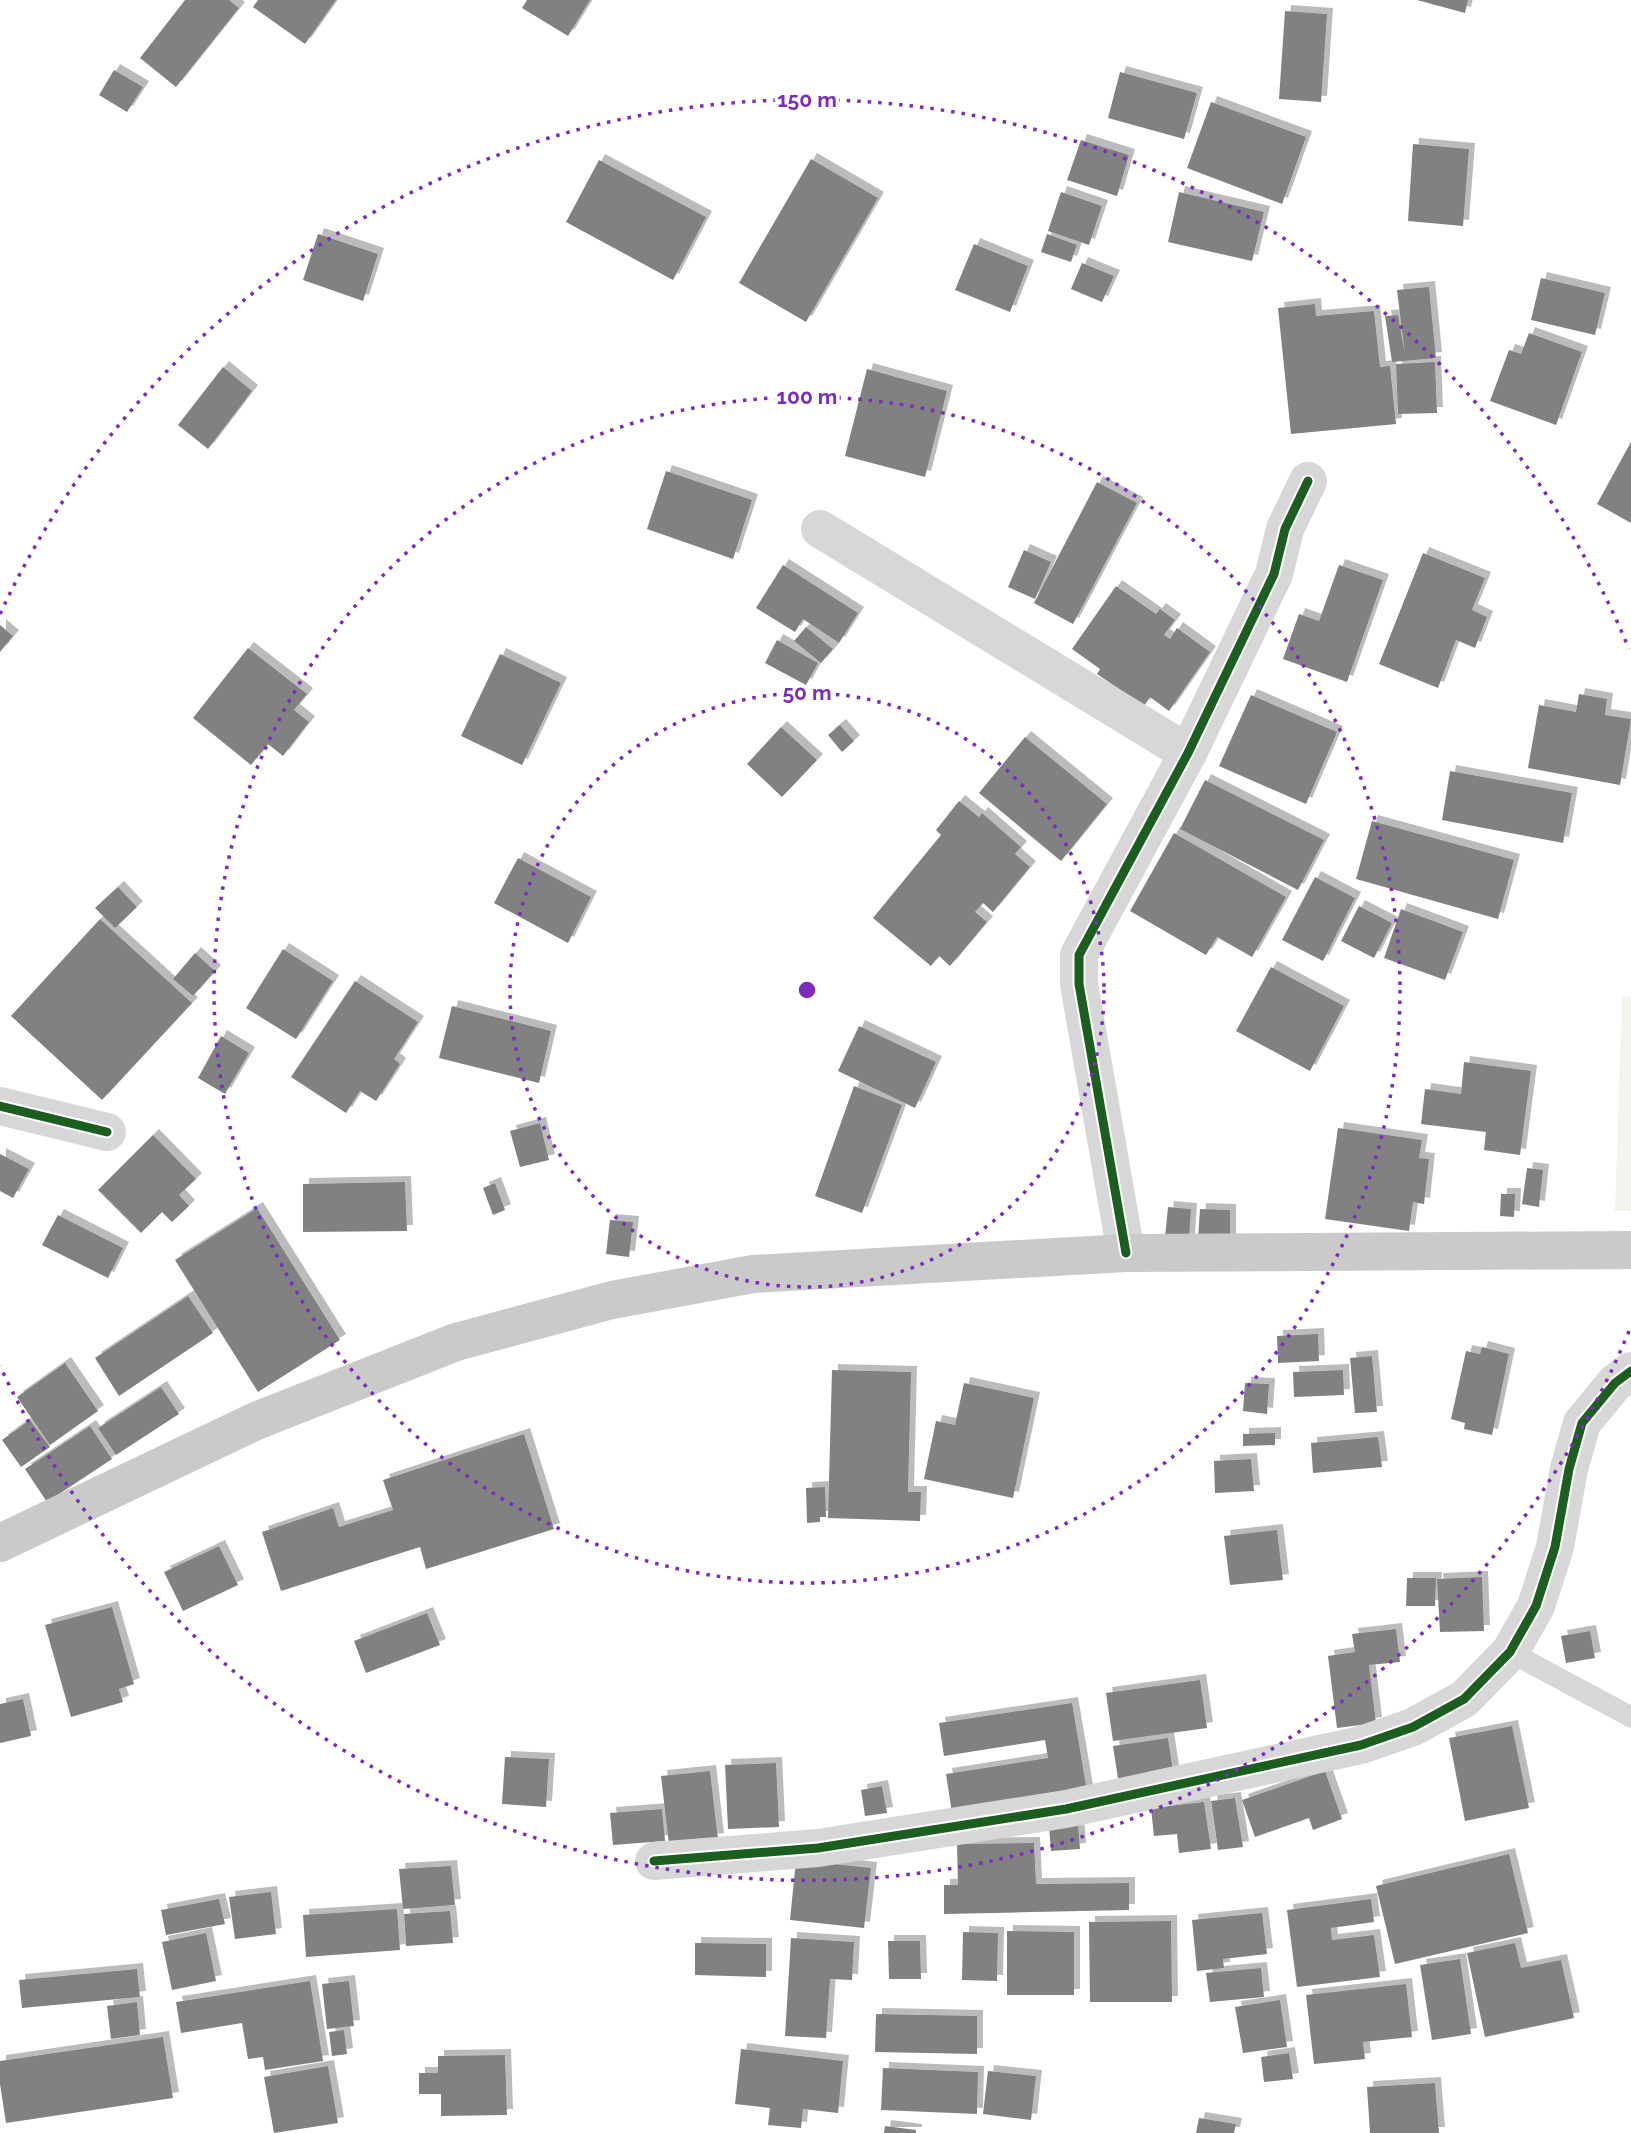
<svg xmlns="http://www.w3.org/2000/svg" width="1631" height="2133" viewBox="0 0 1631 2133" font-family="Raleway,sans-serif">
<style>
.green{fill:#f1f5ed}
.building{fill:#818181;filter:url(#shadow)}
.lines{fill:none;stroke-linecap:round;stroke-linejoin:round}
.lane{stroke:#d7d7d7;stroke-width:21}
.street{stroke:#d7d7d7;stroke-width:38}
.primary{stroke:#cacaca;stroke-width:38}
.cycleway-casing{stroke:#fff;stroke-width:13}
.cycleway{stroke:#1b5e20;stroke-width:9}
.ring{fill:none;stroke:#7b2cbf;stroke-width:3.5;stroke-dasharray:3.5 7}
.centre{fill:#7b2cbf;stroke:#fff;stroke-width:3.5}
.ring-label{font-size:21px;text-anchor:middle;font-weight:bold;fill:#7b2cbf;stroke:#fff;stroke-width:7;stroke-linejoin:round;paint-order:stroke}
</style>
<defs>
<filter id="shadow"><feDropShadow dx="6" dy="-6" stdDeviation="0" flood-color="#0004"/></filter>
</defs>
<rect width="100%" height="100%" fill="#fff"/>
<path class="green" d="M1622 996 1631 997V1211H1615Z"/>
<g class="building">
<path d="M185 0H229L239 8 176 87 140 58Z"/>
<path d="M258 0H336L305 44 253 7Z"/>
<path d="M527 0H590L568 36 522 8Z"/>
<path d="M1417 0H1468L1465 13Z"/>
<path d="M1285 11 1327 14 1321 102 1279 99Z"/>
<path d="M114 70 143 87 127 112 99 95Z"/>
<path d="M1120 72 1197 93 1184 139 1108 118Z"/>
<path d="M1211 102 1306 137 1282 204 1187 168Z"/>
<path d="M1081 140 1129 155 1117 196 1067 180Z"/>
<path d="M1413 144 1469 149 1463 226 1408 221Z"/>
<path d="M811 159 878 198 806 322 739 283Z"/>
<path d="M599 160 706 217 673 280 566 222Z"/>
<path d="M1061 192 1102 206 1089 245 1048 231Z"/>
<path d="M1179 192 1264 212 1252 261 1168 242Z"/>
<path d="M318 234 378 254 363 301 303 280Z"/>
<path d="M1047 234 1077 245 1071 262 1041 252Z"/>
<path d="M974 244 1028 266 1010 312 955 290Z"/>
<path d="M1082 263 1114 276 1102 302 1071 289Z"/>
<path d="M1541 278 1605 293 1595 335 1531 320Z"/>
<path d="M1429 287 1436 358 1392 362 1385 316 1398 315 1405 355 1397 290Z"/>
<path d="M1315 304 1316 316 1374 311 1380 367 1390 366 1396 424 1291 434 1278 308Z"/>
<path d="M1529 333 1582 352 1556 425 1490 401 1509 350 1521 354Z"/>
<path d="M1435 362 1437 413 1398 414 1396 364Z"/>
<path d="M223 367 252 391 208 449 178 425Z"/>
<path d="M867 369 947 391 925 477 845 456Z"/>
<path d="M1631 442V523L1597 504Z"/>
<path d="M666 471 752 500 733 559 647 529Z"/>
<path d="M1097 482 1137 503 1073 624 1034 603Z"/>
<path d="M1024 550 1051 562 1035 599 1008 587Z"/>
<path d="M1423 553 1485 578 1472 610 1487 617 1475 648 1456 640 1438 688 1379 664Z"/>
<path d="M783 565 858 613 839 643 803 619 795 632 756 608Z"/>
<path d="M1339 565 1383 580 1347 682 1283 659 1299 614 1319 621Z"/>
<path d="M1116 586 1156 614 1160 609 1175 620 1164 635 1170 639 1177 628 1210 652 1169 711 1150 697 1144 706 1097 674 1100 669 1072 649Z"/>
<path d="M0 625 13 636 0 652Z"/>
<path d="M806 627 833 649 821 663 794 641Z"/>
<path d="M777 640 818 663 806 685 765 663Z"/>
<path d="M248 648 307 694 294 710 309 722 283 756 268 744 251 765 193 718Z"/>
<path d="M500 654 561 683 522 765 461 736Z"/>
<path d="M1579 694 1607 699 1605 715 1631 719 1620 785 1528 768 1539 705 1576 712Z"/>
<path d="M1251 695 1337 732 1306 804 1219 766Z"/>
<path d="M840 725 854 741 842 752 828 735Z"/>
<path d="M781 727 817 760 782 797 747 764Z"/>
<path d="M1025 737 1107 804 1061 861 979 793Z"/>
<path d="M1450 771 1572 793 1563 843 1442 820Z"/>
<path d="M1205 780 1324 840 1298 890 1180 829Z"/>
<path d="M959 801 979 817 982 813 1021 847 1015 854 1030 867 993 912 983 903 975 912 987 922 950 966 939 956 931 966 873 918 941 835 936 830Z"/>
<path d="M1372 821 1514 860 1498 919 1356 879Z"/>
<path d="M1174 833 1286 897 1252 957 1217 937 1206 955 1130 911Z"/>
<path d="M518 858 591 897 568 943 494 903Z"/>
<path d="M1315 877 1355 898 1323 961 1282 940Z"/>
<path d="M118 887 137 907 115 928 95 908Z"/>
<path d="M1359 906 1392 923 1374 958 1341 941Z"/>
<path d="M1401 909 1463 932 1445 980 1384 958Z"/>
<path d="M100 919 192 1003 102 1100 11 1016Z"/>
<path d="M283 949 333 981 296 1039 246 1008Z"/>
<path d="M195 953 215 971 193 996 173 979Z"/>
<path d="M1271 967 1344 1006 1310 1071 1236 1031Z"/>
<path d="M355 981 418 1022 394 1059 400 1064 376 1101 360 1091 346 1113 291 1077Z"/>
<path d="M452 1006 551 1031 539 1083 439 1058Z"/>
<path d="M859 1026 936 1062 915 1108 838 1071Z"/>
<path d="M221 1036 249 1053 225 1094 198 1078Z"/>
<path d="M1464 1062 1531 1071 1520 1155 1484 1150 1486 1132 1421 1124 1425 1089 1461 1094Z"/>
<path d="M854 1086 902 1105 862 1213 815 1196Z"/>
<path d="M540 1123 549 1160 520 1167 510 1131Z"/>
<path d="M1338 1128 1422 1140 1419 1158 1429 1159 1424 1204 1413 1202 1409 1231 1325 1219Z"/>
<path d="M153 1135 196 1179 179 1195 189 1206 172 1222 162 1212 141 1233 98 1190Z"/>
<path d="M0 1154 29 1169 13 1198 0 1191Z"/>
<path d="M1527 1168 1543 1170 1539 1207 1522 1204Z"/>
<path d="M405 1182 407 1231 303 1232V1184Z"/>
<path d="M495 1183 505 1210 493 1215 483 1188Z"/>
<path d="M1501 1194H1515L1514 1217 1500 1216Z"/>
<path d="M1168 1207 1191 1209 1189 1240 1165 1238Z"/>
<path d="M257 1208 340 1340 258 1392 175 1260Z"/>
<path d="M1200 1209 1230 1210V1240L1198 1239Z"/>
<path d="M58 1215 123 1248 108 1278 42 1245Z"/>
<path d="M610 1220 633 1222 629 1257 606 1254Z"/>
<path d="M188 1296 213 1333 119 1396 95 1358Z"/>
<path d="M1318 1334 1319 1361 1278 1363 1277 1336Z"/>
<path d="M1482 1347 1509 1354 1492 1435 1464 1429 1465 1423 1451 1419 1466 1351 1480 1354Z"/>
<path d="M1372 1356 1377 1412 1355 1413 1350 1358Z"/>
<path d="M65 1363 98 1411 50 1445 17 1397Z"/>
<path d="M832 1370 911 1372 908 1492H921L920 1521 828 1518Z"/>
<path d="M1343 1370 1344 1395 1294 1397 1293 1372Z"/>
<path d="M964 1383 1034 1398 1013 1498 924 1479 936 1421 955 1425Z"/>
<path d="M1245 1383 1269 1384 1267 1414 1243 1411Z"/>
<path d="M161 1387 179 1414 116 1455 98 1428Z"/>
<path d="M30 1420 50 1447 21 1467 2 1440Z"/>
<path d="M90 1426 112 1459 47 1502 25 1469Z"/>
<path d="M1275 1433V1445L1243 1446V1434Z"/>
<path d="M524 1434 554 1529 426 1569 420 1547 281 1591 262 1532 333 1508 339 1527 393 1510 383 1480Z"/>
<path d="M1378 1437 1382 1467 1313 1473 1311 1443Z"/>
<path d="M1251 1459 1254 1491 1215 1493 1214 1461Z"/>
<path d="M825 1487 826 1517H820V1522L807 1523 806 1488Z"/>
<path d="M1277 1530 1283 1580 1230 1585 1224 1536Z"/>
<path d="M219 1546 238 1585 183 1611 164 1572Z"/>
<path d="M1482 1577 1484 1631 1440 1632 1437 1579Z"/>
<path d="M1407 1578H1436L1435 1606H1406Z"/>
<path d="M112 1607 134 1684 119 1689 123 1702 71 1717 45 1625Z"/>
<path d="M427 1613 440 1645 366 1673 354 1641Z"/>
<path d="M1396 1629 1400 1662 1369 1665 1376 1723 1337 1728 1328 1656 1355 1652 1352 1634Z"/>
<path d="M1590 1631 1595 1658 1566 1663 1561 1636Z"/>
<path d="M1200 1680 1207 1728 1113 1741 1106 1693Z"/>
<path d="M23 1699 31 1736 0 1743V1704Z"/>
<path d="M1072 1703 1087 1791 952 1813 946 1774 1048 1758 1045 1740 944 1756 939 1723Z"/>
<path d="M1512 1726 1529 1808 1465 1821 1449 1738Z"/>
<path d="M1168 1738 1174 1778 1119 1785 1113 1746Z"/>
<path d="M505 1757 549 1759 546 1807 502 1804Z"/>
<path d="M776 1763 779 1827 728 1829 725 1765Z"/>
<path d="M710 1771 718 1839 669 1845 661 1776Z"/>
<path d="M1325 1771 1342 1819 1313 1830 1309 1818 1255 1837 1242 1800Z"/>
<path d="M882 1786 887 1813 865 1816 861 1790Z"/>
<path d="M1235 1798 1243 1847 1218 1850 1211 1801Z"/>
<path d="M1204 1802 1211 1849 1179 1853 1177 1834 1154 1836 1151 1808Z"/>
<path d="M662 1809 665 1841 613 1845 610 1813Z"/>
<path d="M1078 1824 1080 1849 1051 1851 1049 1826Z"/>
<path d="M1034 1843 1036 1884 1129 1883V1910L944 1914V1885H958L957 1844Z"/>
<path d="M1509 1854 1528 1933 1395 1964 1376 1886Z"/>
<path d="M796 1860 871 1868 864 1928 790 1920Z"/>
<path d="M451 1866 455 1905 403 1909 399 1869Z"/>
<path d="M271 1892 276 1934 235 1939 229 1897Z"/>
<path d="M219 1899 225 1924 166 1935 161 1910Z"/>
<path d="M1371 1899 1374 1922 1331 1928 1332 1940 1374 1935 1380 1977 1297 1987 1287 1910Z"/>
<path d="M397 1909 400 1950 306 1957 303 1915Z"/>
<path d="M450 1911 453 1943 406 1946 404 1914Z"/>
<path d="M1262 1913 1267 1954 1223 1959 1224 1968 1197 1971 1192 1920Z"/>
<path d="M1171 1921 1172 2002H1090L1089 1922Z"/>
<path d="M1007 1931 1074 1932V1995H1007Z"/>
<path d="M963 1932 998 1933 997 1981 962 1980Z"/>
<path d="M206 1933 216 1981 172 1990 162 1942Z"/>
<path d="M791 1938 854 1942 852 1980 830 1979 826 2038 785 2036Z"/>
<path d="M888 1941H920L921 1979H889Z"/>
<path d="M695 1943 766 1944V1977L695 1975Z"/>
<path d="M1515 1943 1521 1968 1561 1960 1574 2018 1485 2037 1467 1953Z"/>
<path d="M1460 1959 1471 2034 1432 2040 1420 1965Z"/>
<path d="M1261 1968 1264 1997 1210 2002 1206 1973Z"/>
<path d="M137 1969 140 1997 22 2008 19 1980Z"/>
<path d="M310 1981 323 2061 265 2070 263 2057 248 2059 242 2023 181 2033 176 2002Z"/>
<path d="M349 1981 354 2026 327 2029 322 1984Z"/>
<path d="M1406 1984 1412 2037 1363 2042 1365 2059 1314 2064 1306 1995Z"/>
<path d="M1280 2000 1287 2047 1243 2053 1235 2007Z"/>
<path d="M137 2002 140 2035 111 2039 107 2006Z"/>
<path d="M876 2014 977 2016V2054L875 2052Z"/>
<path d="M344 2030 347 2054 332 2056 329 2032Z"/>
<path d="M163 2037 173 2098 6 2123 0 2084V2061Z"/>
<path d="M741 2049 843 2061 838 2113 803 2109 801 2128 768 2125 770 2108 735 2104Z"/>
<path d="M1289 2053 1293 2079 1264 2082 1261 2057Z"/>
<path d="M505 2055 507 2115 441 2116V2094H419V2073H438V2056Z"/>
<path d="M328 2066 338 2123 274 2133 264 2077Z"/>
<path d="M883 2068 978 2072 977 2114 881 2110Z"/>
<path d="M988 2071 1036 2076 1031 2120 983 2114Z"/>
<path d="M1435 2083 1439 2133H1370L1367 2087Z"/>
<path d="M1199 2118 1236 2124 1234 2133H1196Z"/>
<path d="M885 2126 916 2130V2133H884Z"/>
</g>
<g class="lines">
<path class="lane" d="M1510 1652 1631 1717"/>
<g class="street">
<path d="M820 529 1188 753"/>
<path d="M0 1106 107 1132"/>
<path d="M1126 1253 1079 984V955L1188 753 1274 574 1285 529 1308 481"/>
<path d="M654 1861 818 1848 1066 1809 1361 1745 1413 1727 1464 1699 1510 1652 1536 1606 1555 1547 1569 1469 1582 1423 1615 1383 1631 1371"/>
</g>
<path class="primary" d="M0 1543 256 1421 456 1342 612 1300 753 1274 1126 1253 1631 1250"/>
<g class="cycleway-casing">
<g id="cycleway">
<path d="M0 1106 107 1132"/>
<path d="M1126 1253 1079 984V955L1188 753 1274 574 1285 529 1308 481"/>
<path d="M654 1861 818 1848 1066 1809 1361 1745 1413 1727 1464 1699 1510 1652 1536 1606 1555 1547 1569 1469 1582 1423 1615 1383 1631 1371"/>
</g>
</g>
<use href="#cycleway" class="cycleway"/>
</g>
<g class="ring">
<circle cx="807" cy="990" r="297"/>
<circle cx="807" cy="990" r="593"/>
<path d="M1629 1331A890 890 0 0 1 0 1366M0 614A890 890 0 0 1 1629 649"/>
</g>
<circle cx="807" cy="990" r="10" class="centre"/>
<g class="ring-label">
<text x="807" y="107">150 m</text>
<text x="807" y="404">100 m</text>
<text x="807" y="700">50 m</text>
</g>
</svg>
